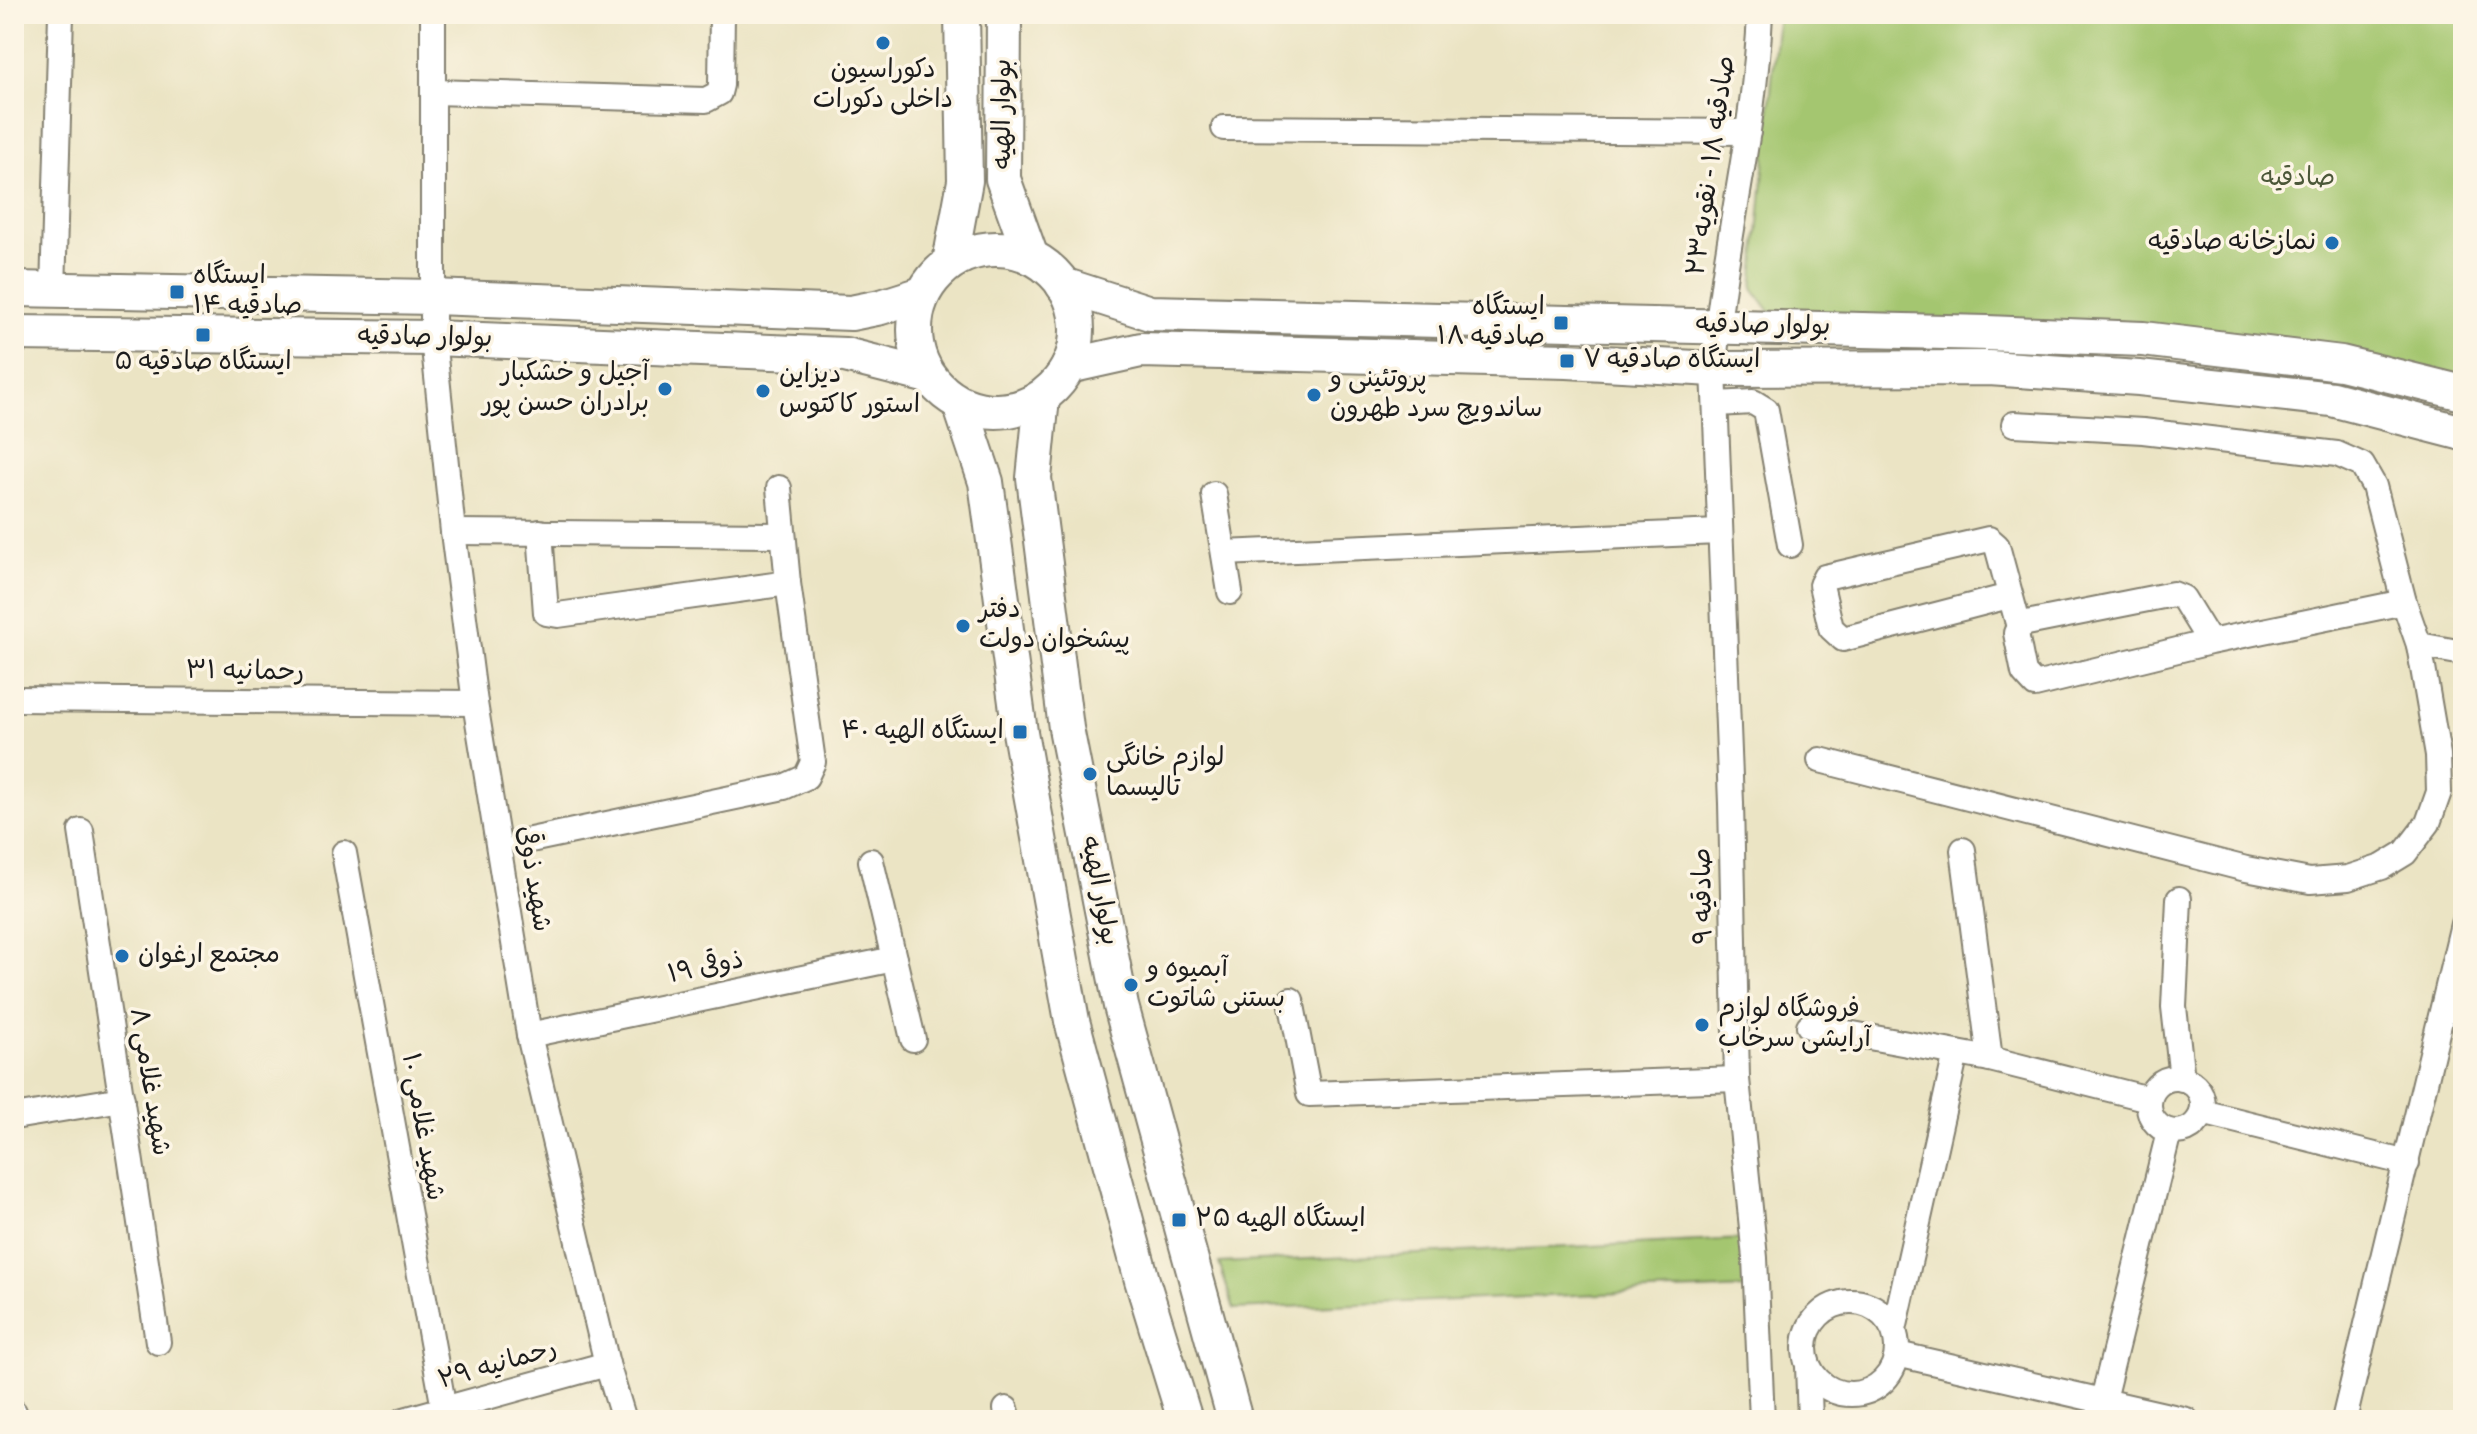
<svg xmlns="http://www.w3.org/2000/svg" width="2477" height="1434" viewBox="0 0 2477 1434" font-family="Dekko,'Playpen Sans Arabic',sans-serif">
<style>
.green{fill:#a4c66f;stroke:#607146;stroke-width:2}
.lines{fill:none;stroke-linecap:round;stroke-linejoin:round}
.minor-casing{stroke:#848070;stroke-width:28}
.secondary-casing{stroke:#848070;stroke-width:38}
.minor{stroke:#fff;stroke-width:24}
.secondary{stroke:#fff;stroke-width:34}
.poi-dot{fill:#1f6fb2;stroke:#fcf5e5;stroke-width:3}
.labels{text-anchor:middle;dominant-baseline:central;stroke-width:7;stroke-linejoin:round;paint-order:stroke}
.poi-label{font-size:26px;fill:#1c1c1c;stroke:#fcf5e5;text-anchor:start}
.street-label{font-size:26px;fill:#1c1c1c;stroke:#fcf5e5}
.park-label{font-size:26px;fill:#4c5839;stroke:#fcf5e5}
</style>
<rect width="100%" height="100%" fill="#fcf5e5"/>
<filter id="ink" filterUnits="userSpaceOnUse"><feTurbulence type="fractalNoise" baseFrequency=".0125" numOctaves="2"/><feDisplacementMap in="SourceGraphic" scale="16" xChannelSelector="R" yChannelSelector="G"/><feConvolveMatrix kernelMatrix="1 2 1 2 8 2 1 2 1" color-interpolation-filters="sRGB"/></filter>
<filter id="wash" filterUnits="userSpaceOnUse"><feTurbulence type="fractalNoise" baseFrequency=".006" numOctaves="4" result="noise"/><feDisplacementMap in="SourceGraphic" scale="32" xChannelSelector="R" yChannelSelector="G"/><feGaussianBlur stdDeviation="1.8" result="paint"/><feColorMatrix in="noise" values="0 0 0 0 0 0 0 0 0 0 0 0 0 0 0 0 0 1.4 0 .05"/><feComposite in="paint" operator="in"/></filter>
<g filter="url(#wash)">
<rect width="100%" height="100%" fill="#ebe4c4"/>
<g class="green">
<path d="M1778 14H2463V380L1775 318 1753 289Z"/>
<path d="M1744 1239 1747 1288 1234 1309 1219 1263Z"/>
</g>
</g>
<g filter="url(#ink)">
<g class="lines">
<g class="minor-casing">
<g id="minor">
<path d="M433 14V338L453 532 475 703 529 1035 607 1364 624 1420"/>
<path d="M1760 14C1755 134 1722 250 1714 369L1731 803 1737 1079 1755 1258 1762 1420"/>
<path d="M434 92 706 100 719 93 721 85 722 14"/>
<path d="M1224 128 1748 132"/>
<path d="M53 291 61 14"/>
<path d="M1717 404 1753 402 1766 410 1790 545"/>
<path d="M1214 494 1230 592"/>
<path d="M453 532 782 535"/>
<path d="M540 532 546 613 558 615 788 583"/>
<path d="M1224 553 1719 532"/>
<path d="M2009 596 1843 639 1831 628 1821 585 1825 577 1834 575 1989 539 1997 546 2019 627"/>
<path d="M2210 642 2183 598 2173 594 2027 623 2019 627 2016 633 2024 673 2035 685 2210 642 2404 602"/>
<path d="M2419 645 2463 653"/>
<path d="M14 699 475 703"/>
<path d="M1820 760 2246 869 2310 881 2348 878 2382 867 2405 853 2428 823 2439 792 2438 755 2419 645 2404 602 2374 486 2362 465 2337 454 2143 431 2014 424"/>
<path d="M81 831 158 1342"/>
<path d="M521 842 784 787 806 777 813 762 788 583 779 488"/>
<path d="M1963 850 1990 1059"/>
<path d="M344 853 446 1420"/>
<path d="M871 861 913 1039"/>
<path d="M2179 899 2174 1007 2182 1079"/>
<path d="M1291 1000 1309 1094 1737 1079"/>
<path d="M1809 1026 1990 1059 2149 1099"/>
<path d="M529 1035 894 959"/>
<circle cx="2176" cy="1105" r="27"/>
<path d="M2202 1112 2407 1163"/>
<path d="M14 1117 122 1099"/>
<circle cx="1851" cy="1348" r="46"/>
<path d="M1894 1330 1956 1053"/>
<path d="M1897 1354 2186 1420"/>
<path d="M1808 1366 1810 1420"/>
<path d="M1006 1409 1009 1420"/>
<path d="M14 1412 15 1420"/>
<path d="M404 1420 607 1364"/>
<path d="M2098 1420 2169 1132"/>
<path d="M2344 1420 2463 924"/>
</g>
</g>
<g class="secondary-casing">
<g id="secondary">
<path d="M1004 14 1003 179 1031 257"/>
<circle cx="996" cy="330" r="81"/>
<path d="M950 262 965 181 962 14"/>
<path d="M1063 285 1150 313 1987 333 2143 339 2341 363 2463 393"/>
<path d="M14 289 433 297 851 313 881 307 922 294"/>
<path d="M14 333 433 338 845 355 928 376"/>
<path d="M1069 366 1141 350 1567 361 1714 369 1989 368 2139 378 2332 399 2463 433"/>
<path d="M1042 398 1034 478 1066 728 1121 1006 1235 1420"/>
<path d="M960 404 986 482 1020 732 1072 1021 1142 1280 1185 1420"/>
</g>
</g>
<use href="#minor" class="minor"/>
<use href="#secondary" class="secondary"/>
</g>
</g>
<g class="poi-dot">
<circle cx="883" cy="43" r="8"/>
<circle cx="2332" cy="243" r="8"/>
<rect x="169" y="284" width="16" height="16" rx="4"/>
<rect x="1553" y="315" width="16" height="16" rx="4"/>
<rect x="195" y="327" width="16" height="16" rx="4"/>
<rect x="1559" y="353" width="16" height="16" rx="4"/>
<circle cx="665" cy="389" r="8"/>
<circle cx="763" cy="391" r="8"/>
<circle cx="1314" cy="395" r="8"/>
<circle cx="963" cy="626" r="8"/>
<rect x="1012" y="724" width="16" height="16" rx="4"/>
<circle cx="1090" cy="774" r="8"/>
<circle cx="122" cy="956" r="8"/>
<circle cx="1131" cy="985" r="8"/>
<circle cx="1702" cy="1025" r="8"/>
<rect x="1171" y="1212" width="16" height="16" rx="4"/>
</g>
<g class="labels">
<g class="poi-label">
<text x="883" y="71" text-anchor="middle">دکوراسیون<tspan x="883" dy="30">داخلی دکورات</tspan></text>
<text x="2316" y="243" text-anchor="end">نمازخانه صادقیه</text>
<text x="193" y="277">ایستگاه<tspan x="193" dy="30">صادقیه ۱۴</tspan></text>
<text x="1545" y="308" text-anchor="end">ایستگاه<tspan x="1545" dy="30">صادقیه ۱۸</tspan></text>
<text x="1583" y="361">ایستگاه صادقیه ۷</text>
<text x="203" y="363" text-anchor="middle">ایستگاه صادقیه ۵</text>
<text x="649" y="374" text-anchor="end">آجیل و خشکبار<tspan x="649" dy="30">برادران حسن پور</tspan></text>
<text x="779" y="376">دیزاین<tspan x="779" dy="30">استور کاکتوس</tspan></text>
<text x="1330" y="380">پروتئینی و<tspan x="1330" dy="30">ساندویچ سرد طهرون</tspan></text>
<text x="979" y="611">دفتر<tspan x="979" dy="30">پیشخوان دولت</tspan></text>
<text x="1004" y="732" text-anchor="end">ایستگاه الهیه ۴۰</text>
<text x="1106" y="759">لوازم خانگی<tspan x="1106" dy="30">تالیسما</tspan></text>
<text x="138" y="956">مجتمع ارغوان</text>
<text x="1147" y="970">آبمیوه و<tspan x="1147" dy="30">بستنی شاتوت</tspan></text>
<text x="1718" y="1010">فروشگاه لوازم<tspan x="1718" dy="30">آرایشی سرخاب</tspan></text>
<text x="1195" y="1220">ایستگاه الهیه ۲۵</text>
</g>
<g class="street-label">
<text transform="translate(1004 114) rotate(-90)">بولوار الهیه</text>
<text transform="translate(1713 166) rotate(-82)">صادقیه ۱۸ - نقویه۲۳</text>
<text transform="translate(1763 327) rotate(1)">بولوار صادقیه</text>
<text transform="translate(425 339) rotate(1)">بولوار صادقیه</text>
<text transform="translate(245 673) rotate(1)">رحمانیه ۳۱</text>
<text transform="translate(532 879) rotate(81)">شهید ذوقی</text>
<text transform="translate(1098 891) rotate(79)">بولوار الهیه</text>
<text transform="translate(1705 896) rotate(-91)">صادقیه ۹</text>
<text transform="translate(706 969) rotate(-12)">ذوقی ۱۹</text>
<text transform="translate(148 1082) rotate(81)">شهید غلامی ۸</text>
<text transform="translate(421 1127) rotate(80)">شهید غلامی ۱۰</text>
<text transform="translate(498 1366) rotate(-16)">رحمانیه ۲۹</text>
</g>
<g class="park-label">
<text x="2298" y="179">صادقیه</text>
</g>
</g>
<rect width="2477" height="1434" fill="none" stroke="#fcf5e5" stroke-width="48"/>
</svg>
